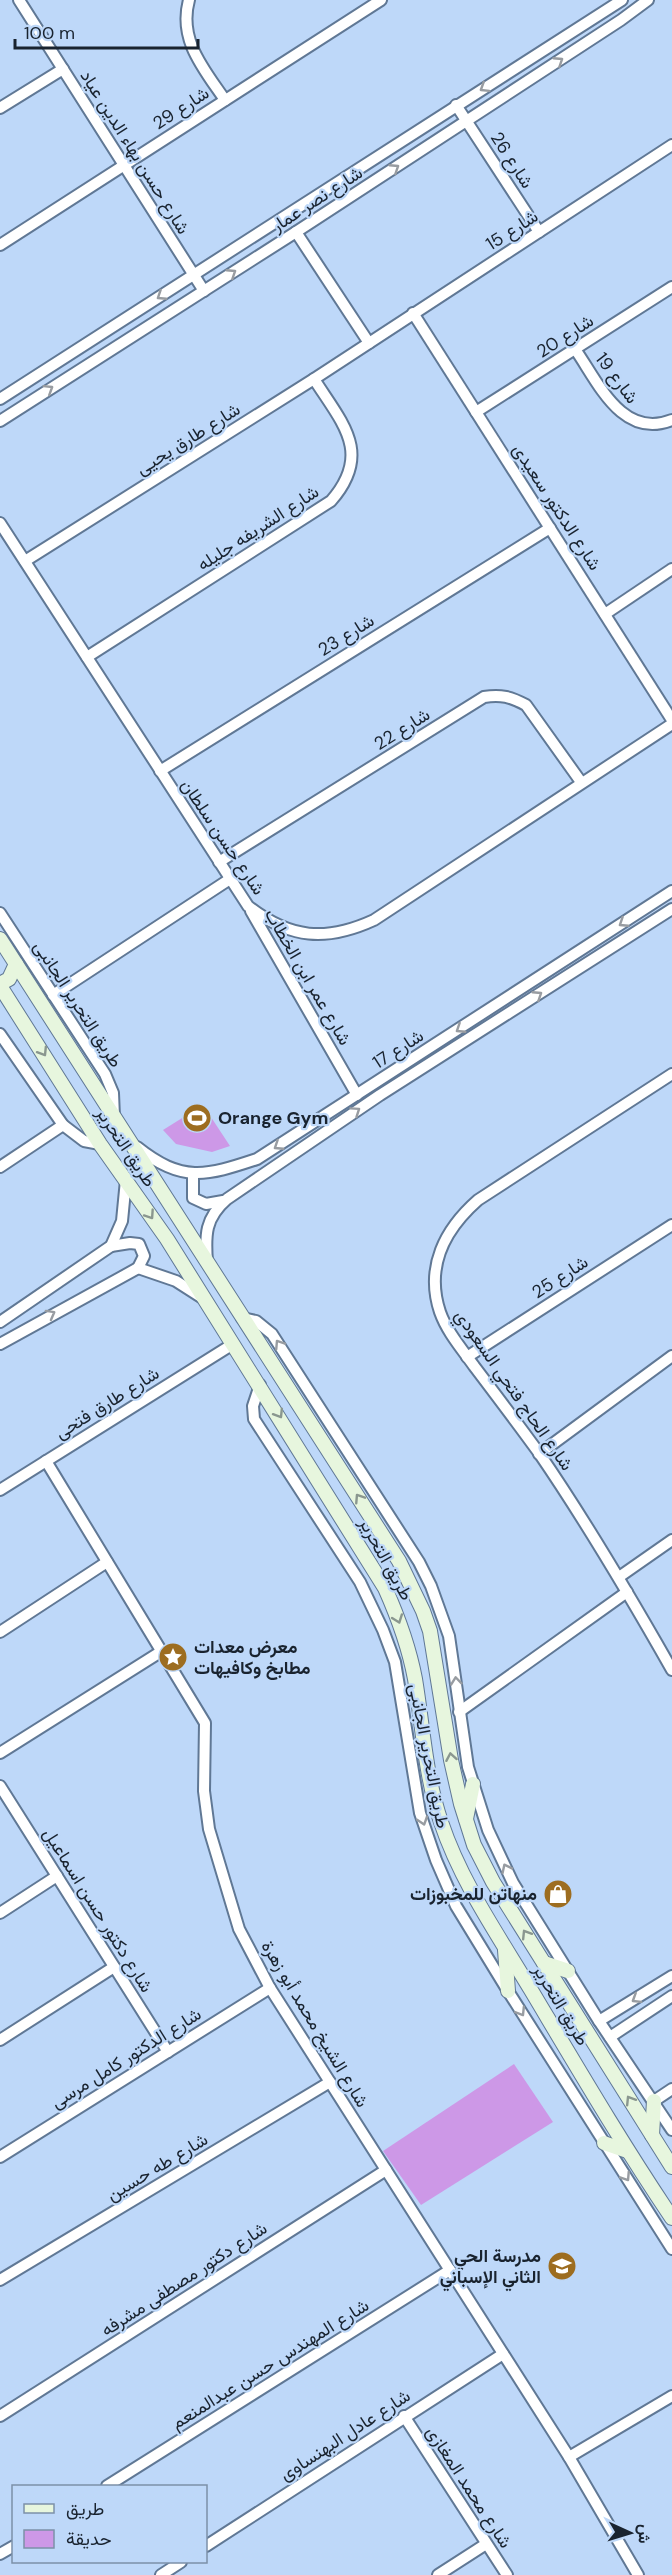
<svg xmlns="http://www.w3.org/2000/svg" width="672" height="2575" viewBox="0 0 672 2575" font-family="'DM Sans',Vazirmatn,sans-serif">
<style>
.green{fill:#cd98e7}
.lines{fill:none;stroke-linecap:round;stroke-linejoin:round}
.street-casing{stroke:#607895;stroke-width:14}
.secondary-casing{stroke:#607895;stroke-width:16}
.street{stroke:#fff;stroke-width:10}
.secondary{stroke:#e7f6de;stroke-width:14}
.oneway{stroke:#989ca1}
.oneway2{stroke:#8a978f}
.labels{text-anchor:middle;dominant-baseline:central;stroke-width:4.5;stroke-linejoin:round;paint-order:stroke}
.street-label{font-size:18px;fill:#19232f;stroke:#bed8f9}
.poi-label{font-size:18px;font-weight:bold;fill:#19232f;stroke:#bed8f9;text-anchor:start}
</style>
<rect width="100%" height="100%" fill="#bed8f9"/>
<g class="green">
<path d="M203 1105 230 1146 212 1152 176 1144 163 1130Z"/>
<path d="M514 2064 553 2122 421 2205 383 2151Z"/>
</g>
<g class="lines">
<g class="street-casing">
<g id="street">
<path d="M19 0 204 291"/>
<path d="M189 0C178 40 204 69 225 100"/>
<path d="M456 105 539 232"/>
<path d="M0 108 63 69"/>
<path d="M296 232 369 343"/>
<path d="M0 245 381 0"/>
<path d="M413 313 672 720"/>
<path d="M575 349C598 382 622 440 672 420"/>
<path d="M0 399 622 0"/>
<path d="M476 412 672 287"/>
<path d="M0 421 296 232 621 20 648 0"/>
<path d="M0 523 248 906C290 939 326 942 374 920L672 724"/>
<path d="M25 561 314 379 672 145"/>
<path d="M605 614 672 569"/>
<path d="M87 657 331 501C373 453 342 423 314 379"/>
<path d="M160 771 550 528"/>
<path d="M219 862 484 697C501 694 511 697 526 705L581 782"/>
<path d="M251 911 357 1095"/>
<path d="M0 913 105 1074 113 1093 114 1117"/>
<path d="M53 995 230 879"/>
<path d="M0 1034 63 1125 84 1141 100 1144"/>
<path d="M672 1074 478 1200C445 1229 425 1267 440 1312 447 1332 462 1349 474 1366 496 1395 518 1424 539 1453 587 1523 630 1596 672 1670"/>
<path d="M137 1147C182 1183 206 1176 257 1159L672 891"/>
<path d="M0 1167 63 1125"/>
<path d="M193 1174V1198L206 1204 223 1201"/>
<path d="M111 1246 130 1243 139 1244 144 1256 138 1268"/>
<path d="M207 1262C205 1235 205 1218 227 1199L380 1095 672 909"/>
<path d="M242 1318 256 1321 272 1334 419 1562 431 1586 449 1636 468 1767 488 1830 513 1883 599 2021 672 2130"/>
<path d="M0 1322 111 1246 122 1221 126 1180"/>
<path d="M0 1344 138 1268 176 1281 201 1297"/>
<path d="M467 1357 672 1225"/>
<path d="M260 1385 253 1406 254 1419 360 1582 383 1630 395 1662 420 1813 436 1860 456 1906 508 1991 672 2249"/>
<path d="M539 1454 672 1356"/>
<path d="M46 1461 205 1723 204 1791 209 1829 239 1929 270 1988 569 2457 638 2575"/>
<path d="M0 1490 233 1344"/>
<path d="M619 1577 672 1540"/>
<path d="M0 1632 107 1562"/>
<path d="M459 1712 627 1592"/>
<path d="M0 1753 162 1651"/>
<path d="M0 1786 168 2052"/>
<path d="M0 1913 57 1876"/>
<path d="M599 2021 672 1976"/>
<path d="M610 2037 672 1996"/>
<path d="M0 2040 114 1967"/>
<path d="M654 2101 672 2089"/>
<path d="M0 2157 270 1988"/>
<path d="M0 2280 330 2082"/>
<path d="M0 2416 386 2170"/>
<path d="M404 2416 507 2575"/>
<path d="M569 2457 672 2396"/>
<path d="M107 2486 450 2270"/>
<path d="M206 2546 503 2354"/>
<path d="M0 2554 14 2546"/>
<path d="M161 2575 181 2562"/>
<path d="M438 2575 486 2544"/>
</g>
</g>
<g class="secondary-casing">
<g id="secondary">
<path d="M0 939 399 1561 423 1611 430 1631 451 1760 461 1804 474 1845 493 1882 672 2167"/>
<path d="M0 984 9 979 16 964"/>
<path d="M0 986 100 1144 167 1239 385 1588C398 1617 409 1647 415 1679 423 1727 425 1775 441 1822 461 1882 498 1935 531 1990 577 2067 622 2144 672 2218"/>
<path d="M466 1819 473 1784"/>
<path d="M505 1950 508 1991"/>
<path d="M544 1963 568 1971"/>
<path d="M652 2135 654 2101"/>
<path d="M604 2143 627 2151"/>
</g>
</g>
<use href="#street" class="street"/>
<use href="#secondary" class="secondary"/>
</g>
<defs><path id="oneway-chevron" d="M-2-3.5L2.5 0L-2 3.5" fill="none" stroke-width="1.6" stroke-linecap="round" stroke-linejoin="round" transform="scale(1.5)"/></defs>
<g class="oneway">
<use href="#oneway-chevron" transform="translate(559 61) rotate(-33)"/>
<use href="#oneway-chevron" transform="translate(484 88) rotate(148)"/>
<use href="#oneway-chevron" transform="translate(395 168) rotate(-33)"/>
<use href="#oneway-chevron" transform="translate(232 273) rotate(-33)"/>
<use href="#oneway-chevron" transform="translate(161 296) rotate(147)"/>
<use href="#oneway-chevron" transform="translate(49 389) rotate(-32)"/>
<use href="#oneway-chevron" transform="translate(623 923) rotate(147)"/>
<use href="#oneway-chevron" transform="translate(538 995) rotate(-33)"/>
<use href="#oneway-chevron" transform="translate(460 1029) rotate(147)"/>
<use href="#oneway-chevron" transform="translate(356 1111) rotate(-34)"/>
<use href="#oneway-chevron" transform="translate(278 1146) rotate(147)"/>
<use href="#oneway-chevron" transform="translate(51 1314) rotate(-29)"/>
<use href="#oneway-chevron" transform="translate(279 1344) rotate(-123)"/>
<use href="#oneway-chevron" transform="translate(456 1681) rotate(-96)"/>
<use href="#oneway-chevron" transform="translate(423 1821) rotate(72)"/>
<use href="#oneway-chevron" transform="translate(506 1868) rotate(-116)"/>
<use href="#oneway-chevron" transform="translate(636 1999) rotate(148)"/>
<use href="#oneway-chevron" transform="translate(521 2012) rotate(58)"/>
<use href="#oneway-chevron" transform="translate(626 2177) rotate(57)"/>
</g>
<g class="oneway2">
<use href="#oneway-chevron" transform="translate(43 1052) rotate(58)"/>
<use href="#oneway-chevron" transform="translate(150 1215) rotate(56)"/>
<use href="#oneway-chevron" transform="translate(279 1414) rotate(58)"/>
<use href="#oneway-chevron" transform="translate(359 1498) rotate(-123)"/>
<use href="#oneway-chevron" transform="translate(398 1619) rotate(70)"/>
<use href="#oneway-chevron" transform="translate(451 1757) rotate(-100)"/>
<use href="#oneway-chevron" transform="translate(526 1934) rotate(-122)"/>
<use href="#oneway-chevron" transform="translate(630 2100) rotate(-122)"/>
</g>
<defs>
<g id="stadium-disc" transform="scale(1.5)"><circle r="9.5" fill="#9d6d20" stroke="#bed8f9"/><path d="M0-5a6.5 5 0 1 0 0 10a6.5 5 0 1 0 0-10ZM-3.5-1.8h7v3.6h-7Z" fill="#fff"/></g>
<g id="sight-disc" transform="scale(1.5)"><circle r="9.5" fill="#9d6d20" stroke="#bed8f9"/><path d="M0-6L1.8-2.2L6-1.7L2.9 1.2L3.7 5.4L0 3.3L-3.7 5.4L-2.9 1.2L-6-1.7L-1.8-2.2Z" fill="#fff"/></g>
<g id="shop-disc" transform="scale(1.5)"><circle r="9.5" fill="#9d6d20" stroke="#bed8f9"/><path d="M-5-2.5h2.3a2.7 3.5 0 0 1 5.4 0H5L5.5 6h-11ZM-1.5-2.5h3a1.5 2.3 0 0 0-3 0Z" fill="#fff"/></g>
<g id="school-disc" transform="scale(1.5)"><circle r="9.5" fill="#9d6d20" stroke="#bed8f9"/><path d="M0-5L7-2L0 1L-7-2ZM-4 1L0 2.5L4 1V4Q0 6-4 4Z" fill="#fff"/></g>
</defs>
<g fill-rule="evenodd">
<use href="#stadium-disc" x="197" y="1118"/>
<use href="#sight-disc" x="173" y="1657"/>
<use href="#shop-disc" x="558" y="1894"/>
<use href="#school-disc" x="562" y="2266"/>
</g>
<g class="labels">
<g class="street-label">
<text transform="translate(181 108) rotate(-33)">شارع 29</text>
<text transform="translate(135 152) rotate(58)">شارع حسن بهاء الدين عياد</text>
<text transform="translate(512 160) rotate(57)">شارع 26</text>
<text transform="translate(317 199) rotate(-33)">شارع نصر عمار</text>
<text transform="translate(512 230) rotate(-33)">شارع 15</text>
<text transform="translate(565 336) rotate(-33)">شارع 20</text>
<text transform="translate(617 378) rotate(53)">شارع 19</text>
<text transform="translate(188 439) rotate(-32)">شارع طارق يحيى</text>
<text transform="translate(557 507) rotate(57)">شارع الدكتور سعيدى</text>
<text transform="translate(258 528) rotate(-33)">شارع الشريفه جليله</text>
<text transform="translate(346 635) rotate(-32)">شارع 23</text>
<text transform="translate(402 729) rotate(-32)">شارع 22</text>
<text transform="translate(223 837) rotate(56)">شارع حسن سلطان</text>
<text transform="translate(308 977) rotate(60)">شارع عمر ابن الخطاب</text>
<text transform="translate(78 1004) rotate(57)">طريق التحرير الجانبى</text>
<text transform="translate(398 1049) rotate(-33)">شارع 17</text>
<text transform="translate(126 1147) rotate(56)">طريق التحرير</text>
<text transform="translate(560 1277) rotate(-33)">شارع 25</text>
<text transform="translate(514 1390) rotate(55)">شارع الحاج فتحي السعودي</text>
<text transform="translate(107 1403) rotate(-32)">شارع طارق فتحى</text>
<text transform="translate(386 1559) rotate(61)">طريق التحرير</text>
<text transform="translate(429 1756) rotate(79)">طريق التحرير الجانبى</text>
<text transform="translate(98 1910) rotate(58)">شارع دكتور حسن اسماعيل</text>
<text transform="translate(561 2005) rotate(59)">طريق التحرير</text>
<text transform="translate(315 2024) rotate(59)">شارع الشيخ محمد أبو زهرة</text>
<text transform="translate(126 2058) rotate(-32)">شارع الدكتور كامل مرسى</text>
<text transform="translate(157 2167) rotate(-31)">شارع طه حسين</text>
<text transform="translate(184 2279) rotate(-33)">شارع دكتور مصطفى مشرفه</text>
<text transform="translate(270 2364) rotate(-32)">شارع المهندس حسن عبدالمنعم</text>
<text transform="translate(345 2435) rotate(-33)">شارع عادل البهنساوى</text>
<text transform="translate(469 2487) rotate(57)">شارع محمد المغازى</text>
</g>
<g class="poi-label">
<text x="218" y="1118">Orange Gym</text>
<text x="194" y="1647">معرض معدات<tspan x="194" dy="21">مطابخ وكافيهات</tspan></text>
<text x="537" y="1894" text-anchor="end">منهاتن للمخبوزات</text>
<text x="541" y="2256" text-anchor="end">مدرسة الحي<tspan x="541" dy="21">الثاني الإسباني</tspan></text>
</g>
</g>
<rect x="12" y="2485" width="195" height="78" fill="#bed8f9" stroke="#7c90a8" stroke-width="1.5"/>
<rect x="24" y="2504" width="30" height="9" fill="#e7f6de" stroke="#7c90a8" stroke-width="1.5"/>
<text x="66" y="2515" font-size="18" fill="#19232f">طريق</text>
<rect x="24" y="2530" width="30" height="18" fill="#cd98e7" stroke="#7c90a8" stroke-width="1.5"/>
<text x="66" y="2545" font-size="18" fill="#19232f">حديقة</text>
<g transform="translate(630 2533) rotate(94)" stroke="#bed8f9" stroke-width="4.5" paint-order="stroke">
<path d="M0-4.5L10 22L0 15L-10 22Z" fill="#19232f"/>
<text y="-9" font-size="16" font-weight="bold" text-anchor="middle" fill="#19232f">ش</text>
</g>
<path d="M15 39v9h183v-9" fill="none" stroke="#19232f" stroke-width="3"/>
<text x="24" y="39" font-size="18" fill="#19232f" stroke="#bed8f9" stroke-width="4.5" paint-order="stroke">100 m</text>
</svg>
